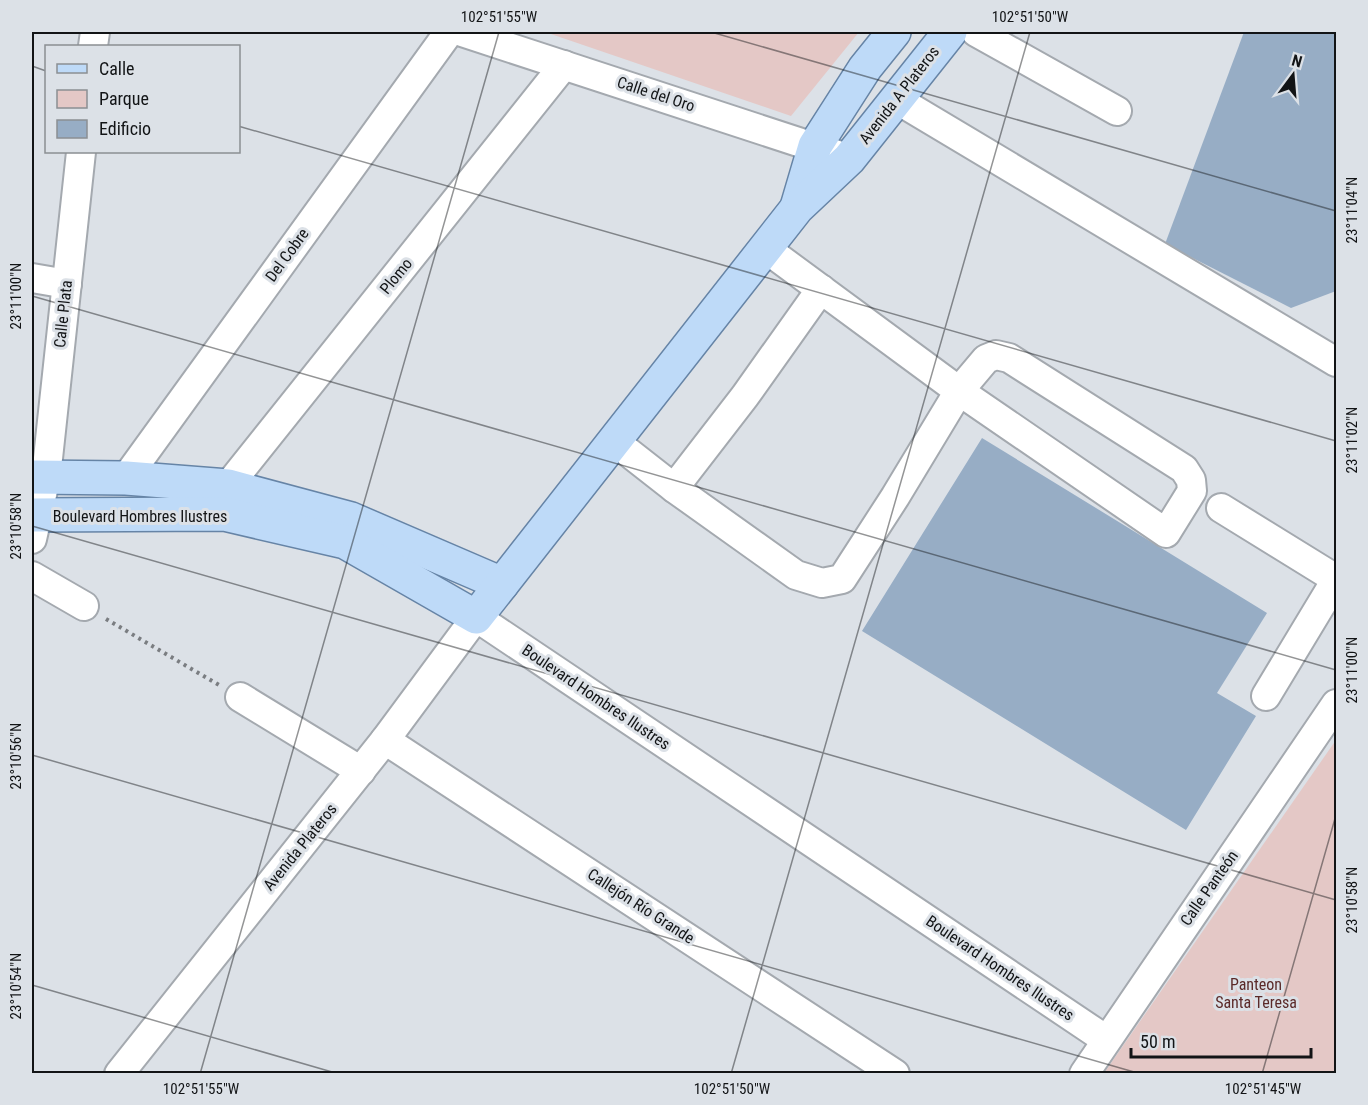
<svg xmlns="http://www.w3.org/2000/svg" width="1368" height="1105" viewBox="0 0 1368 1105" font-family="'Roboto Condensed',sans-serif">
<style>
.green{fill:#e4c8c6}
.building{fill:#97adc5}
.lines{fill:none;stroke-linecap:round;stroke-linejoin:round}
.minor-casing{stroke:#a4a9af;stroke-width:32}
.major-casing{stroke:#6684a6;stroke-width:36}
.path{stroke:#7a7d81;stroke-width:4;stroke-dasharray:3 4.5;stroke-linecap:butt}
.minor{stroke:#fff;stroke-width:28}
.major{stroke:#bedaf8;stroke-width:33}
.ticks{fill:none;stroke:#121416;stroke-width:1.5;stroke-opacity:0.45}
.labels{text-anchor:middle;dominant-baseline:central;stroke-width:6;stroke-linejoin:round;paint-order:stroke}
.street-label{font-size:16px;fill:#121416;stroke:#dce1e7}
.park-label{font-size:16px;fill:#5b2a29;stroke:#dce1e7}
.neatline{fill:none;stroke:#121416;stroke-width:2}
.ticks-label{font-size:15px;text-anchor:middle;fill:#121416}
</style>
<rect width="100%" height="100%" fill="#dce1e7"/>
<g class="green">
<path d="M545 32H859L791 116Z"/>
<path d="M1336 740V1073H1104Z"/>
</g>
<g class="building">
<path d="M1244 32H1336V291L1291 308 1165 244Z"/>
<path d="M982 438 1267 613 1217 693 1256 716 1186 830 862 631Z"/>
</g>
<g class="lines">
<g class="minor-casing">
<g id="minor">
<path d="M462 32 835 154"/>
<path d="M976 32 1117 111"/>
<path d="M93 46 95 32"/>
<path d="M896 99 1336 362"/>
<path d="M32 278 67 284"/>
<path d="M996 355 1009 358 1184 469 1191 480 1192 491 1166 533 959 391 986 359Z"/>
<path d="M614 441 674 488 796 575 822 583 842 579 895 497 959 391 765 248"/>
<path d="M126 478 449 32"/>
<path d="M674 488 745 396 821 289"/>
<path d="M225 506 228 486 564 65"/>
<path d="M1221 508 1336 579"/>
<path d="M32 539 46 477 81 152"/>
<path d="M32 576 84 606"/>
<path d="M1266 696 1336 580"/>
<path d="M240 697 361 771"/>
<path d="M385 740 895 1074"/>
<path d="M119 1074 385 740 476 617 1105 1039"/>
<path d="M1084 1074 1336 704"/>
</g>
</g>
<g class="major-casing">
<g id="major">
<path d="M797 207 815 146 865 68 894 32"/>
<path d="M32 477 126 478 228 486 351 519 502 584"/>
<path d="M32 515 224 514 345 542 476 617 797 208 849 159 950 32"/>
</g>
</g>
<path class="path" d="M106 619 219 685"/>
<use href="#minor" class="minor"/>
<use href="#major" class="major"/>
</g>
<path class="ticks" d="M711 32 1336 211M32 66 46 71M238 126 1336 441M32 296 1336 670M32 526 1336 900M32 755 1141 1074M32 985 339 1074M200 1074 499 32M731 1074 1030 32M1262 1074 1336 815"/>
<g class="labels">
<g class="street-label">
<text transform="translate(656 94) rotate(18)">Calle del Oro</text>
<text transform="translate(899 95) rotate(-52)">Avenida A Plateros</text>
<text transform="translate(287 255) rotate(-54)">Del Cobre</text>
<text transform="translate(396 276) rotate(-51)">Plomo</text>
<text transform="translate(63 314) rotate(-84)">Calle Plata</text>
<text x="140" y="516">Boulevard Hombres Ilustres</text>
<text transform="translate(596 697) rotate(34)">Boulevard Hombres Ilustres</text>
<text transform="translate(300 847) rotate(-51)">Avenida Plateros</text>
<text transform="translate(1209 888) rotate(-55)">Calle Panteón</text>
<text transform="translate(641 906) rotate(33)">Callejón Río Grande</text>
<text transform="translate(1000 968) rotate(34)">Boulevard Hombres Ilustres</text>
</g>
<g class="park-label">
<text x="1256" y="984">Panteon<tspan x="1256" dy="18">Santa Teresa</tspan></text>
</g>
</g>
<rect width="1368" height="1105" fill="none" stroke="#dce1e7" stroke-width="66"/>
<rect x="45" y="45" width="195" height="108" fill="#dce1e7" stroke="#8b8f93" stroke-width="1.5"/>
<rect x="57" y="64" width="30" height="9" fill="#bedaf8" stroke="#8b8f93" stroke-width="1.5"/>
<text x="99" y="75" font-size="18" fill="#121416">Calle</text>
<rect x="57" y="90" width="30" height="18" fill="#e4c8c6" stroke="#8b8f93" stroke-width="1.5"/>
<text x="99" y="105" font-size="18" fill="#121416">Parque</text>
<rect x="57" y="120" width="30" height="18" fill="#97adc5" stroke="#8b8f93" stroke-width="1.5"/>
<text x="99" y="135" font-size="18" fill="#121416">Edificio</text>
<g transform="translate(1293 75) rotate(16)" stroke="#dce1e7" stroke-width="4.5" paint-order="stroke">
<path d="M0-4.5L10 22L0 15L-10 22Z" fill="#121416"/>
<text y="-9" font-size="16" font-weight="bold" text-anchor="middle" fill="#121416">N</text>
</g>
<path d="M1131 1048v9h180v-9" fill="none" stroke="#121416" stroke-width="3"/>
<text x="1140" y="1048" font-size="18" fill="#121416" stroke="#dce1e7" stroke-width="4.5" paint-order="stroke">50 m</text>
<rect x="33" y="33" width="1302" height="1039" class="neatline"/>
<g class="ticks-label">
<text x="499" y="22">102°51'55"W</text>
<text x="1030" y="22">102°51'50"W</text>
<text transform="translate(1352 210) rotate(-90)" y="5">23°11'04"N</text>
<text transform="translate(16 296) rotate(-90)" y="5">23°11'00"N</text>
<text transform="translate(1352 440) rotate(-90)" y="5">23°11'02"N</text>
<text transform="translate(16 526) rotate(-90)" y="5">23°10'58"N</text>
<text transform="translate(1352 670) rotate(-90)" y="5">23°11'00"N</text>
<text transform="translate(16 756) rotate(-90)" y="5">23°10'56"N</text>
<text transform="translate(1352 900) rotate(-90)" y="5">23°10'58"N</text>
<text transform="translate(16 986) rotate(-90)" y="5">23°10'54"N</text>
<text x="201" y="1094">102°51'55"W</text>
<text x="732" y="1094">102°51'50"W</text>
<text x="1263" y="1094">102°51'45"W</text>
</g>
</svg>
